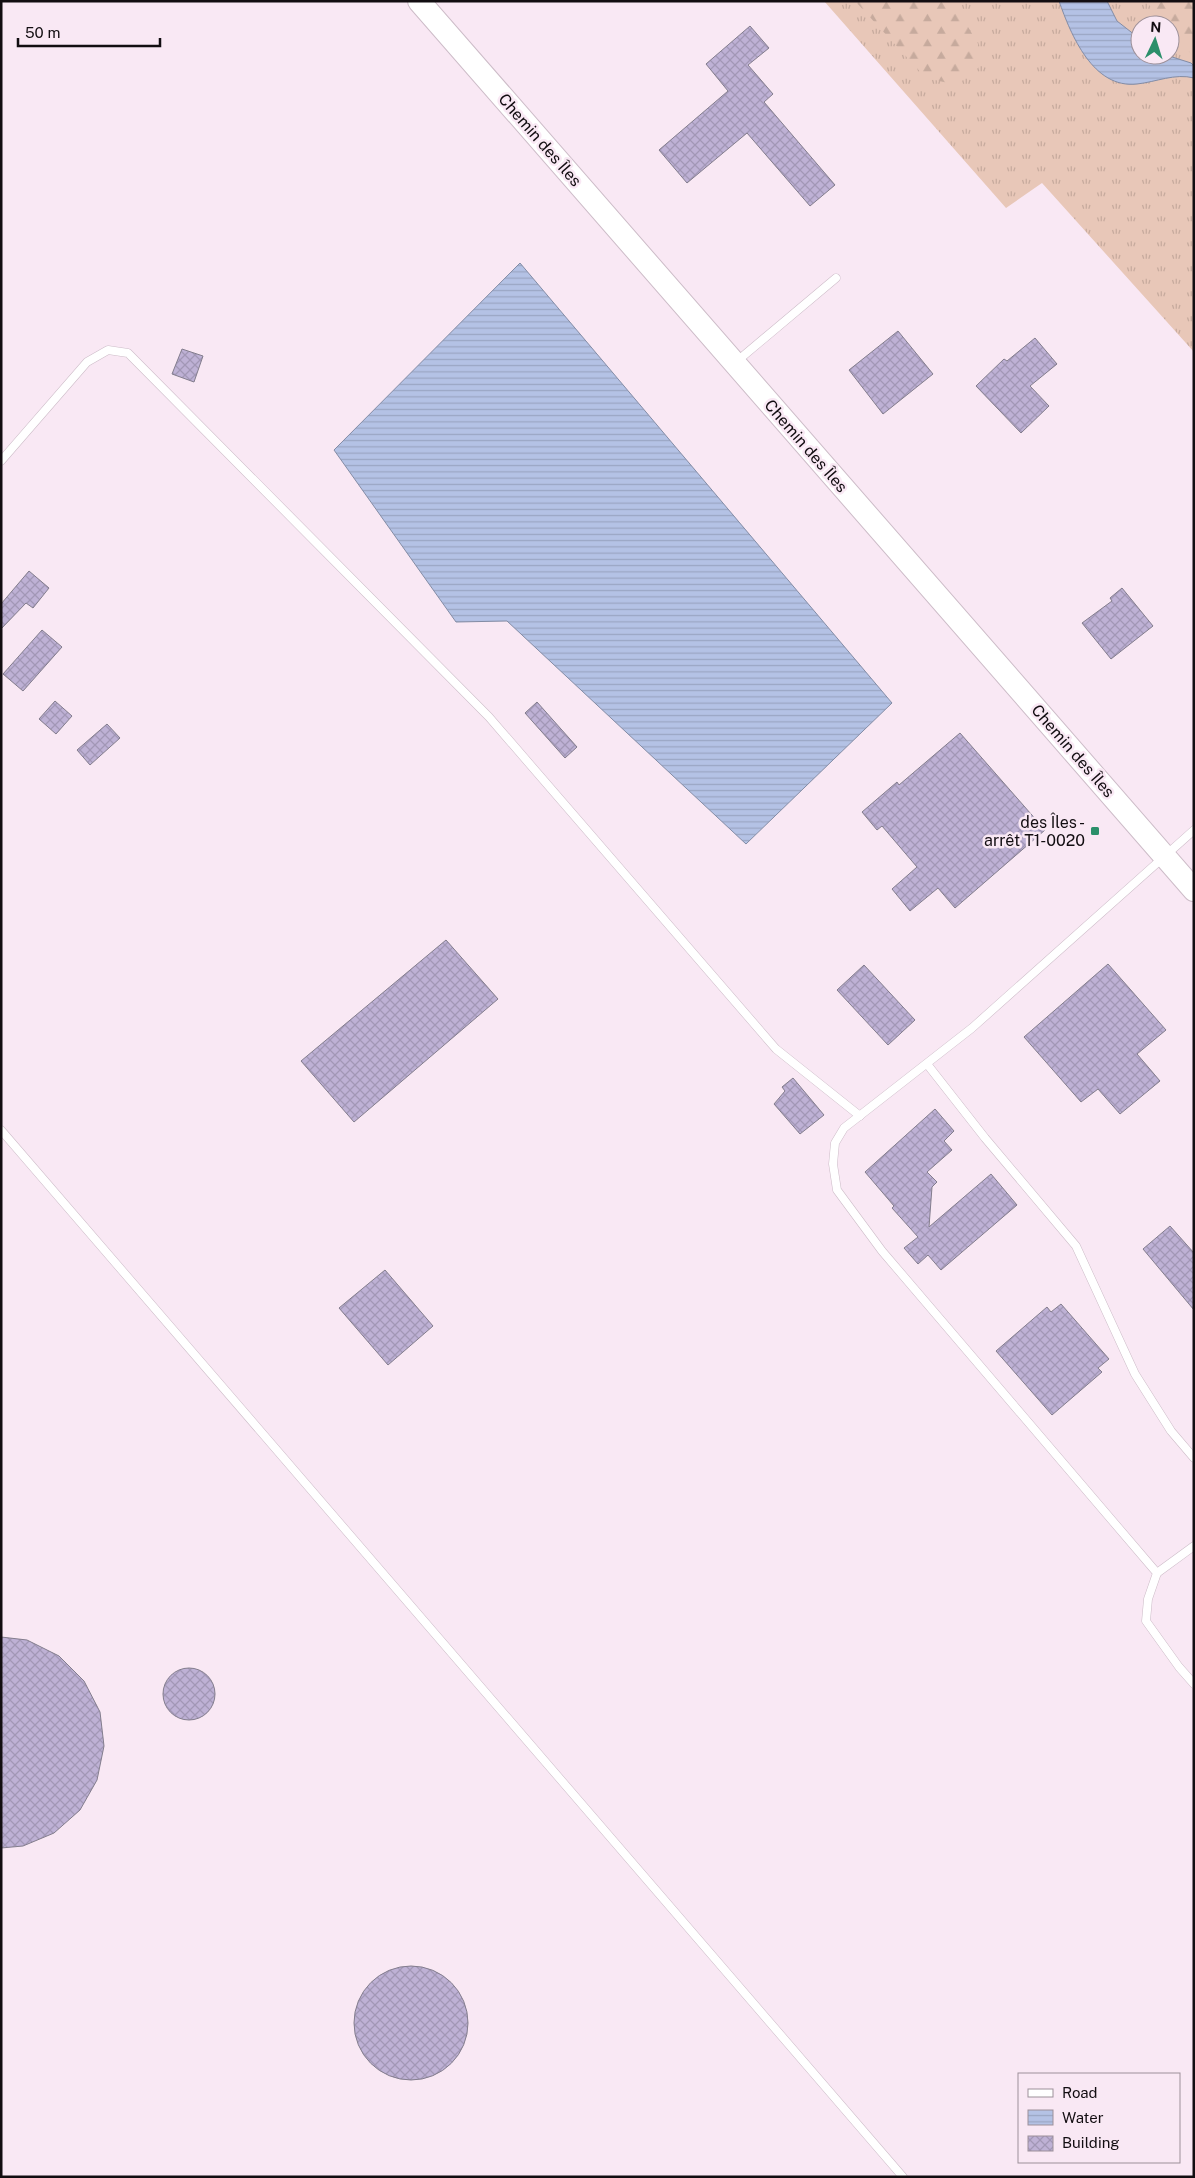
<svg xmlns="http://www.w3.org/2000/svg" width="1195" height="2178" viewBox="0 0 1195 2178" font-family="'Public Sans',sans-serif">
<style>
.grass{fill:url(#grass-tufts);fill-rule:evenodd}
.forest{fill:url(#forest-firs)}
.water{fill:url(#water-rules);stroke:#838ca5}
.building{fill:url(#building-cross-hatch);stroke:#837d8d}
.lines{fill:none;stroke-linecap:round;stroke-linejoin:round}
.lane-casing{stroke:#cdbcc8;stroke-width:9}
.secondary-casing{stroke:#cdbcc8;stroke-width:24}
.lane{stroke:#fff;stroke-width:8}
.secondary{stroke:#fff;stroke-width:22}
.poi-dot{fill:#2b8f6a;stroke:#f9e8f4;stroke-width:2}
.labels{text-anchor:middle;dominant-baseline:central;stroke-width:5;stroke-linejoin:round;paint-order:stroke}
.street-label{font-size:16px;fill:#120d11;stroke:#f9e8f4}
.poi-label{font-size:16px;fill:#120d11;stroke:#f9e8f4;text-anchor:end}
</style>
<defs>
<pattern id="grass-tufts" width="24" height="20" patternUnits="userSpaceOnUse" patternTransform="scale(1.25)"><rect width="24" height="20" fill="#e8c7b8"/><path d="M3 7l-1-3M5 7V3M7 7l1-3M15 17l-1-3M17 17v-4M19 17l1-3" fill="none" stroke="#c6aa9d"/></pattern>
<pattern id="forest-firs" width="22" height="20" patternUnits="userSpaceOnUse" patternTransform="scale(1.25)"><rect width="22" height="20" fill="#e8c7b8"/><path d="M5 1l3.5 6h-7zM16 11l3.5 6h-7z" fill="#c6aa9d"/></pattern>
<pattern id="water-rules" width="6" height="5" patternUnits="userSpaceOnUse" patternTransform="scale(1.25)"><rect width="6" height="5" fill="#b4c2e5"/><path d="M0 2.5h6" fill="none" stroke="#9aa6c3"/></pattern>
<pattern id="building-cross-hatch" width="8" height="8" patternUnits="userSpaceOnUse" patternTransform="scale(1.25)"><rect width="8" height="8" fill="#beb1d5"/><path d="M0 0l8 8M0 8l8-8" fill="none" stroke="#a297b6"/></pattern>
</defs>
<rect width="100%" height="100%" fill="#f9e8f4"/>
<path class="grass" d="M824 1H1194V352L1042 183 1006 208ZM1140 25H1170V55H1140Z"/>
<g class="forest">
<path d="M855 1H953L978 44V68L957 85 926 78Z"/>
<path d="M1146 1H1194V57L1170 31V25H1165Z"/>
</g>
<g class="water">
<path d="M1059 1H1107L1117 21 1140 39V55H1166L1191 63 1194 66V78C1175 73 1156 82 1137 84 1093 89 1071 35 1059 1Z"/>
<path d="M520 263 892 703 746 844 507 621 456 622 334 450Z"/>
</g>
<g class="building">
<path d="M750 26 769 48 748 65 773 94 764 102 835 185 810 206 747 133 687 183 659 150 728 91 706 64Z"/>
<path d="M898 331 933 374 883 414 849 370Z"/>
<path d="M1035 338 1057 364 1030 386 1049 406 1021 433 976 386 1004 359 1007 361Z"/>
<path d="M182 349 203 356 194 382 172 374Z"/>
<path d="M29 571 49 588 33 608 26 603 1 629V604Z"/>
<path d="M1122 588 1153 626 1111 659 1082 623 1112 601 1110 598Z"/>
<path d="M42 630 62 647 23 691 3 674Z"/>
<path d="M55 701 72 716 56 734 39 719Z"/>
<path d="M537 702 577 747 565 758 525 713Z"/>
<path d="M107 724 120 738 90 765 77 750Z"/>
<path d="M960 733 1045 830 955 908 938 888 910 911 892 889 917 867 882 826 877 830 862 812 897 782 899 785Z"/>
<path d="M446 940 498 999 354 1122 301 1061Z"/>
<path d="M1108 964 1166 1030 1137 1054 1160 1081 1120 1114 1098 1089 1081 1102 1024 1037Z"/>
<path d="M864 965 915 1020 888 1045 837 990Z"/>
<path d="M793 1078 824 1115 800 1134 774 1104 785 1091 782 1087Z"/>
<path d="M935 1109 954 1131 944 1141 952 1150 927 1172 937 1182 932 1187 929 1227 991 1174 1017 1205 941 1270 928 1255 918 1264 904 1248 918 1237 892 1208 894 1206 865 1172Z"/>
<path d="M1170 1226 1194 1253V1310L1143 1249Z"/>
<path d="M385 1270 433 1326 388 1365 339 1308Z"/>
<path d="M1061 1304 1109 1359 1098 1368 1102 1372 1052 1415 996 1351 1047 1307 1051 1312Z"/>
<path d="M1 1637 27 1640 59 1656 84 1681 100 1712 104 1746 97 1780 80 1810 54 1833 23 1846 1 1848Z"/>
<circle cx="189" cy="1694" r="26"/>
<circle cx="411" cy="2023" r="57"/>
</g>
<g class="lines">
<g class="lane-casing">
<g id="lane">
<path d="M736 362 836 278"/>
<path d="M1 461 87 362 108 350 128 353 489 717 776 1049 860 1116"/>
<path d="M1194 830 972 1028 844 1128 835 1143 833 1164 837 1190 882 1251 1157 1573 1148 1599 1146 1621 1179 1667 1194 1684"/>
<path d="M927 1064 985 1138 1076 1246 1135 1374 1171 1431 1194 1458"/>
<path d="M1 1130 903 2177"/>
<path d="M1157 1573 1194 1546"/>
</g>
</g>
<g class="secondary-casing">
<path id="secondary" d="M419 1 1194 890"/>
</g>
<use href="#lane" class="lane"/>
<use href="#secondary" class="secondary"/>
</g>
<rect class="poi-dot" x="1090" y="826" width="10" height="10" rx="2.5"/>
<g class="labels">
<g class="street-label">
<text transform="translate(540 140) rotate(49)">Chemin des Îles</text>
<text transform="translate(806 446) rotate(49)">Chemin des Îles</text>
<text transform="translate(1073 751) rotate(49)">Chemin des Îles</text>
</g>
<g class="poi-label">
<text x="1085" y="822">des Îles -<tspan x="1085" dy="18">arrêt T1-0020</tspan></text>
</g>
</g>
<rect width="1195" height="2178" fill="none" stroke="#120d11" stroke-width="5"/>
<rect x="1018" y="2073" width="162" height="90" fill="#f9e8f4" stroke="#9d9099"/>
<rect x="1028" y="2089" width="25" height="8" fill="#ffffff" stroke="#9d9099"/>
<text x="1062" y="2098" font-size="15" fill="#120d11">Road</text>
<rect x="1028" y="2110" width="25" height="15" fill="url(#water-rules)" stroke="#9d9099"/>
<text x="1062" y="2123" font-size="15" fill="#120d11">Water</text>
<rect x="1028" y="2136" width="25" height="15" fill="url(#building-cross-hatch)" stroke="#9d9099"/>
<text x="1062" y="2148" font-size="15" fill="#120d11">Building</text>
<g transform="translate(1155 40) rotate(4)"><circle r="24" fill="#f9e8f4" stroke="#9d9099"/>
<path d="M0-4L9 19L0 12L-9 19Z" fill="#2b8f6a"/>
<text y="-8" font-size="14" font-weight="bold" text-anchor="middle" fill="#120d11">N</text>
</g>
<path d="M18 38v8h142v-8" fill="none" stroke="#120d11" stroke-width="2.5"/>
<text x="25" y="38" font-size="15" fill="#120d11" stroke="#f9e8f4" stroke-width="4" paint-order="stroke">50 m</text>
</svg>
